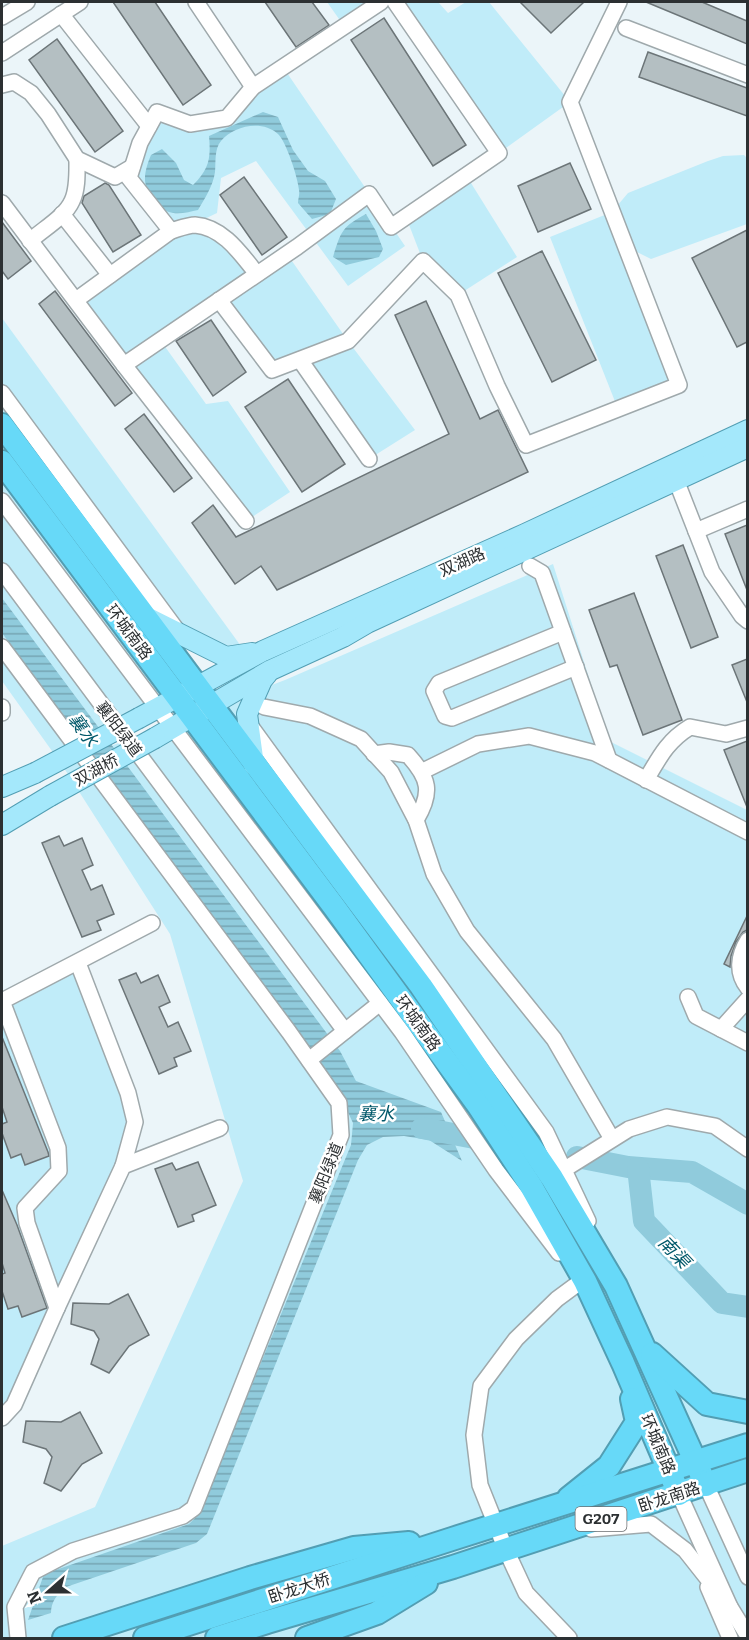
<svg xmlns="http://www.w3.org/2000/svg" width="749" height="1640" viewBox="0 0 749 1640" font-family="Bitter,'Noto Sans SC',serif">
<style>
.park{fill:#c0ecf9}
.water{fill:url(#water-rules)}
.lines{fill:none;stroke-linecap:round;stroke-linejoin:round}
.river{stroke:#90cbdc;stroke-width:22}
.building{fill:#b4bfc2;stroke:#6c7578;stroke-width:1.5}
.minor-casing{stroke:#9fa9ac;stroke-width:18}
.major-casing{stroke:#529eb3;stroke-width:22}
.highway-casing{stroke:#529eb3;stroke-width:26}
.minor{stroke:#fff;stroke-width:15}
.major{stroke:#a4e8fb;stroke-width:20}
.highway{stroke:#67d9f8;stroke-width:22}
.major-bridge-casing{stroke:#529eb3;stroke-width:22;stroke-linecap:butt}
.major-bridge{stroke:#a4e8fb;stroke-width:20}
.labels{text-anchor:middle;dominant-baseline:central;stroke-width:5;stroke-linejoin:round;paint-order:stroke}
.shield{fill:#fff;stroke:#6b6e70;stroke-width:1.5}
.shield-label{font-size:15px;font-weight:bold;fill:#2c3032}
.street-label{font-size:16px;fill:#2c3032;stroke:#fff}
.water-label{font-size:18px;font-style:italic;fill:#01586a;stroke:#fff}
</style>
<defs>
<pattern id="water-rules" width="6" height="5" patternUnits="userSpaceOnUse" patternTransform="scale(1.5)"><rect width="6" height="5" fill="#90cbdc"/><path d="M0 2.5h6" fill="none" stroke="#76a5b3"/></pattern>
</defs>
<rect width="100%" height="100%" fill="#ebf5f9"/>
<g class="park">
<path d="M327 2H381L344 26Z"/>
<path d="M395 2H438L448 13 466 2H489L570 102 499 153Z"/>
<path d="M283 67 405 246 348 286 256 161 221 178 217 213 194 224 216 231 257 274 287 254 348 341 415 430 369 459 300 360 272 370 219 301 161 341 206 404 228 401 290 492 246 521 76 300 171 231 129 178 157 112 190 124 227 118Z"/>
<path d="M744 155 747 158V224L651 259 627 247 679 385 618 409 550 237 612 212 628 193 708 161 723 156Z"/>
<path d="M466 175 517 257 458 295 423 261 406 217Z"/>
<path d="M2 318 246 653 226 657 142 615 2 425Z"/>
<path d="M2 462 178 697 66 763 285 680 553 564 609 741 747 810V1638H2V1546L95 1507 243 1181 170 934 62 765 2 681Z"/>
<path d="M78 963 135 1122 123 1166 2 1418V1001Z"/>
</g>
<g class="water">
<path d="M263 112 278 117 293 150 308 171 325 181 336 199 330 214 312 219 298 203C298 199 300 194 299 190 298 178 286 141 278 134 262 119 233 126 221 141 214 149 216 163 215 172 213 186 205 198 198 210 189 212 178 215 169 212 158 208 144 190 145 178 145 171 148 162 151 155L162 149 176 163 184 180 193 185C209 169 211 159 209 136Z"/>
<path d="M366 214 376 231 383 249 379 257 346 265 333 257C341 231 342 227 366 214Z"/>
<path d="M2 598 340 1051 356 1081 441 1112 462 1161 429 1140 404 1136 383 1137 367 1145 358 1160 207 1534 196 1543 66 1587C57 1594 51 1602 51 1613L28 1620 44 1574 189 1524 198 1515 351 1145 353 1123 338 1091 317 1064 302 1036 2 633Z"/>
</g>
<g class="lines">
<g class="river">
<path d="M422 1128 516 1146"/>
<path d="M577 1157 628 1167 692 1172 748 1204"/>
<path d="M638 1168 644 1221 722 1303 748 1307"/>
</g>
</g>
<g class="building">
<path d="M113 2H155L211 85 183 105Z"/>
<path d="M265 2H312L329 25 296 47Z"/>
<path d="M520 2H584L551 33Z"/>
<path d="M646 2H702L747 21V44Z"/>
<path d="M384 18 466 145 433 166 351 40Z"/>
<path d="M57 39 123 131 95 152 29 60Z"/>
<path d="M648 52 747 88V116L639 77Z"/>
<path d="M570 163 591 209 538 232 518 186Z"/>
<path d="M244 177 287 237 262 255 220 195Z"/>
<path d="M105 183 109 185 141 235 113 252 82 203 84 196Z"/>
<path d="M2 222 31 261 8 279 2 271Z"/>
<path d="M747 230V342L737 347 692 258Z"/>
<path d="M542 251 596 360 552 382 498 273Z"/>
<path d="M55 291 132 393 115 406 39 304Z"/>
<path d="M426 301 480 419 498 410 528 472 277 590 261 566 235 584 192 523 213 505 236 537 449 434 395 315Z"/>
<path d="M211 320 246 372 213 396 176 341Z"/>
<path d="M288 379 345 464 302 492 245 407Z"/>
<path d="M144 414 192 478 174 492 125 429Z"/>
<path d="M747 525V590L725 534Z"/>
<path d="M683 545 718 637 691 648 656 556Z"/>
<path d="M634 593 682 720 643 735 617 665 610 667 589 610Z"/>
<path d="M747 659V702L732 665Z"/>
<path d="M747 741V807L724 750Z"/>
<path d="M59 836 64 846 82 838 93 865 82 870 91 890 102 885 114 914 97 921 101 930 82 937 42 843Z"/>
<path d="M747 916V930L743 932 736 942 731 956 730 967 724 964Z"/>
<path d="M136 973 141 983 158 975 170 1002 159 1007 168 1027 178 1022 191 1051 174 1058 177 1066 159 1074 119 980Z"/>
<path d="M2 1037 48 1152 49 1156 25 1165 21 1154 11 1158 2 1133V1124L7 1122 2 1107Z"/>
<path d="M198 1162 216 1205 192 1215 194 1221 178 1227 155 1169 172 1163 176 1170Z"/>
<path d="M2 1190 17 1225 47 1308 22 1317 18 1306 8 1309 2 1291V1274L5 1273 2 1263Z"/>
<path d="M128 1294 149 1335 129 1346 109 1373 91 1364 99 1339 94 1331 71 1324 73 1303 109 1304Z"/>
<path d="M80 1412 102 1453 82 1464 61 1491 44 1483 52 1457 46 1449 23 1442 26 1421 61 1422Z"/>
</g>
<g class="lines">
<g class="minor-casing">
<g id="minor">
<path d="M196 2 253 87"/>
<path d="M61 14 149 126"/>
<path d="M2 17 27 2"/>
<path d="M626 28 748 75"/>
<path d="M2 53 80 2"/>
<path d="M2 85 14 82 31 93 48 114 77 159 115 177 132 167"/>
<path d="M2 203 124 365 246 521"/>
<path d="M62 214 110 275"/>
<path d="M171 231C178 229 188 225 195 225 223 227 241 254 257 274"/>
<path d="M30 241C43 229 65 217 72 201 78 189 77 172 77 159"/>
<path d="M76 300 171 231 129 178 140 143 157 112 190 124 227 118 253 87 381 2"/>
<path d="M219 300 272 370 348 341 423 261 458 295 497 386 526 445 679 385 570 102 619 2"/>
<path d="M300 360 369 459"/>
<path d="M124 365 297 247 369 194 391 227 499 153 395 2"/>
<path d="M2 393 179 633"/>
<path d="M676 480 712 572 742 616 748 621"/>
<path d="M2 501 402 1032 496 1170 559 1253"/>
<path d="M696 531 748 509"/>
<path d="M530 566 542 573 609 760"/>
<path d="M2 571 345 1031"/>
<path d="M563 632 439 683 434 691 445 716 452 718 576 667"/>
<path d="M2 647 289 1032 339 1103 341 1135 194 1508 183 1516 73 1551 33 1572 15 1607 18 1638"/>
<path d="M2 707V713"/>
<path d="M264 707 310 716 361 739 391 772 416 820 434 874 467 931 554 1039 612 1139"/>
<path d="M249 724 546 1132 588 1221"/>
<path d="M374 754 389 752 408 755C429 778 433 792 416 820"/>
<path d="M423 771 478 744 529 736 595 753 748 832"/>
<path d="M646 780C659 758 667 741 690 727L726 734 748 728"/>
<path d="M748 940C738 956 736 973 748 988"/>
<path d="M78 963 128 1093 135 1122 123 1166"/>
<path d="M688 997 696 1016 721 1029 748 999"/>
<path d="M721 1029 748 1043"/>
<path d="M309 1060 380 1003"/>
<path d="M565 1169 629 1129 667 1117 715 1126 748 1149"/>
<path d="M57 1308 27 1223 25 1208 59 1171 58 1148 2 1001 152 923"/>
<path d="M2 1418 14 1405 57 1308 123 1166 220 1128"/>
<path d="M706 1485 748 1577"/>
<path d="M679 1494 730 1607 748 1636"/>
<path d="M591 1529 651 1524 685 1550 730 1607"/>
<path d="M708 1587 730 1638"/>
<path d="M569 1638 526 1593 506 1550 480 1485 474 1435 481 1386 516 1339 557 1299 580 1282"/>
</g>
</g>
<g class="major-casing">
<g id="major">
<path d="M144 616 226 657 252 653"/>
<path d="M139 718 263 651 525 534 748 430"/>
<path d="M155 738 271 670 343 637 367 623 748 447"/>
<path d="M254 765 247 714 262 680 267 674"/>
<path d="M2 787 35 773"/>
<path d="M2 825 50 796"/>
</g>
</g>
<g class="highway-casing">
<g id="highway">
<path d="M2 425 421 986 552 1178 616 1286 706 1485"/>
<path d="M2 462 335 908 478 1105 531 1186 585 1281 623 1363 679 1494"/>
<path d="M652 1354 707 1404 748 1412"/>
<path d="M569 1498 609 1466 637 1422 632 1399"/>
<path d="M64 1638 250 1578 354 1548 409 1543"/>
<path d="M145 1638 452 1539 748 1445"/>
<path d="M217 1638 267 1622 453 1567 748 1470"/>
<path d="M307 1638 377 1613 426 1583"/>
</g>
</g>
<use href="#minor" class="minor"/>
<use href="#major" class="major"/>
<use href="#highway" class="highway"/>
<g class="major-bridge-casing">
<g id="major-bridge">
<path d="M35 773 139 718"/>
<path d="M50 796 155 738"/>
</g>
</g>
<use href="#major-bridge" class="major-bridge"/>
</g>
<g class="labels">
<rect class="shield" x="575.5" y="1507" width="51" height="24" rx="4.5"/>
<g class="shield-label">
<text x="601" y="1519">G207</text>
</g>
<g class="street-label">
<text transform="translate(462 562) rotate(-24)">双湖路</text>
<text transform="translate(129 632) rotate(53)">环城南路</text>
<text transform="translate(119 729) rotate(53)">襄阳绿道</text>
<text transform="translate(96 770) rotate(-29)">双湖桥</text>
<text transform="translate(418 1023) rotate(54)">环城南路</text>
<text transform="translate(326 1173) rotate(-68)">襄阳绿道</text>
<text transform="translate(658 1444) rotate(67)">环城南路</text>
<text transform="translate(669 1497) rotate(-18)">卧龙南路</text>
<text transform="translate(299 1588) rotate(-18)">卧龙大桥</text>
</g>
<g class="water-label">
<text transform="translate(83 730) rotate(54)">襄水</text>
<text x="376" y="1114">襄水</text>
<text transform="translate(674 1252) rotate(46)">南渠</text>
</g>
</g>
<rect width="749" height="1640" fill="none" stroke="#2c3032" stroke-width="6"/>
<g transform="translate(48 1592) rotate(249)" stroke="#ffffff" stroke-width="4.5" paint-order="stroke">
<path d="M0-4.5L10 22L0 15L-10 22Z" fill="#2c3032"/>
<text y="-9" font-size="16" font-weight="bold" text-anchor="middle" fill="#2c3032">N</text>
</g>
</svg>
